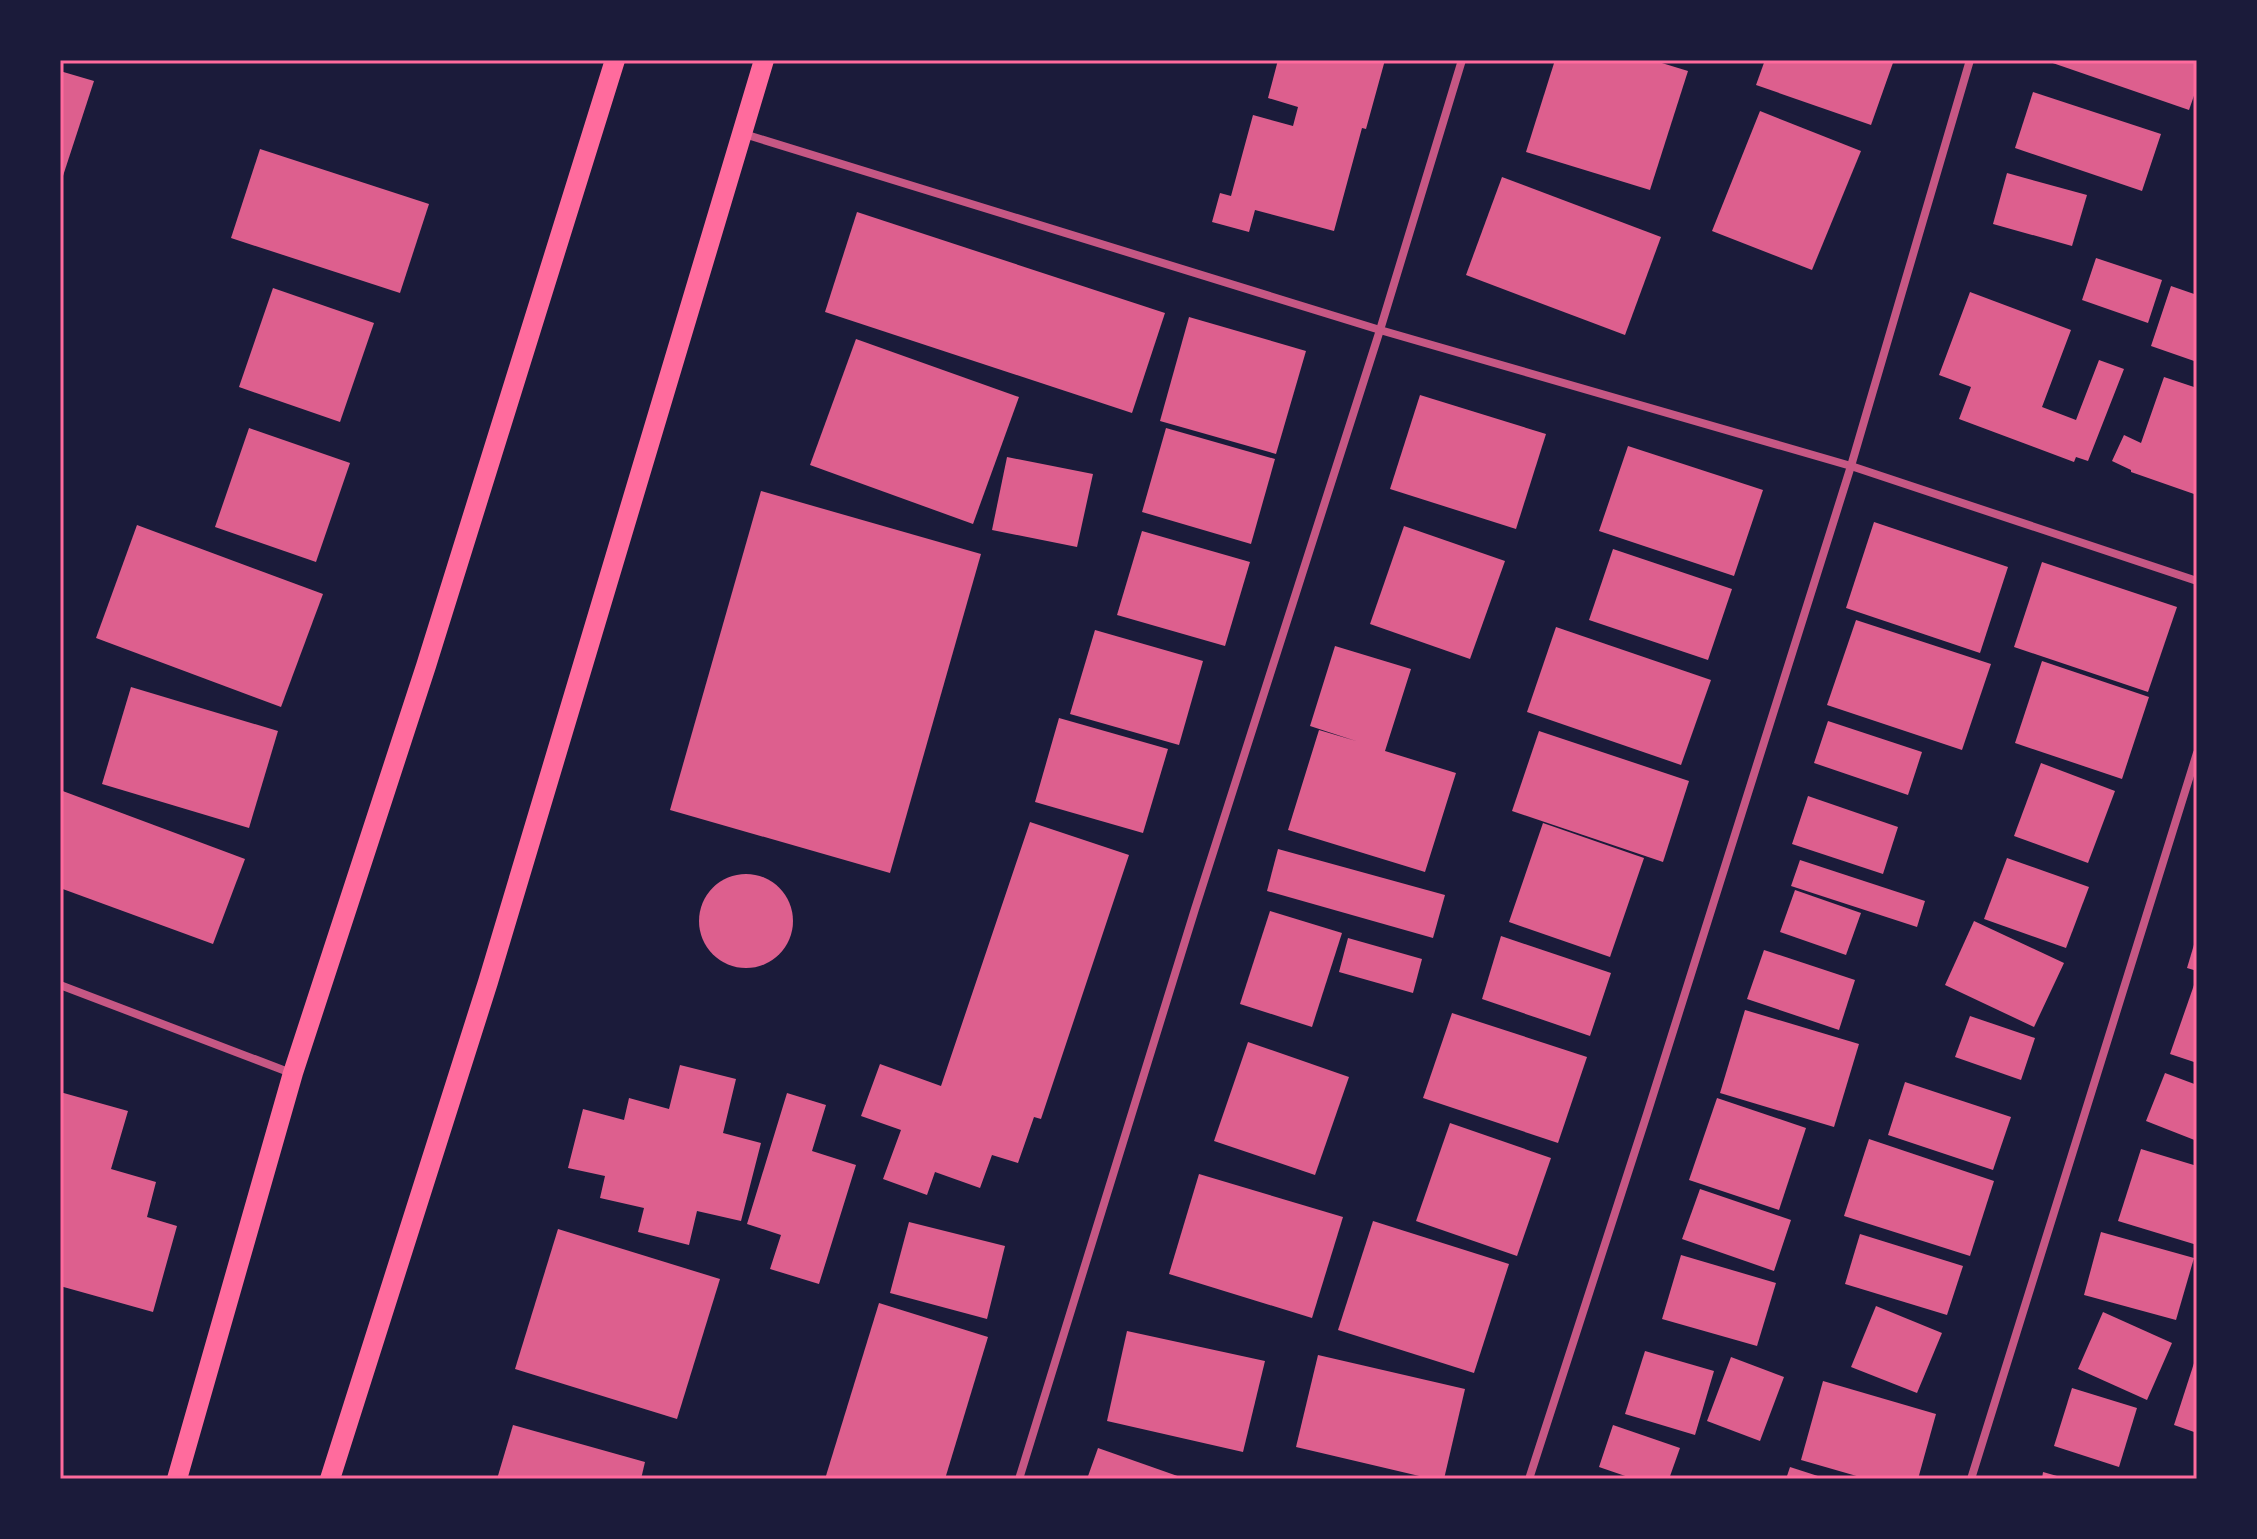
<svg xmlns="http://www.w3.org/2000/svg" width="2257" height="1539" viewBox="0 0 2257 1539" font-family="'Asap Condensed',sans-serif">
<style>
.building{fill:#dd5f8e}
.lines{fill:none;stroke-linecap:round;stroke-linejoin:round}
.minor{stroke:#c65784;stroke-width:8}
.primary{stroke:#ff6b9d;stroke-width:20}
.neatline{fill:none;stroke:#ff6b9d;stroke-width:3}
</style>
<rect width="100%" height="100%" fill="#1b1b3a"/>
<g class="building">
<path d="M1278 60H1385L1366 129 1362 128 1334 231 1255 210 1249 232 1212 222 1220 193 1231 196 1253 115 1293 126 1298 107 1268 98Z"/>
<path d="M1555 60H1652L1688 71 1650 190 1526 152Z"/>
<path d="M1765 60H1894L1871 125 1756 85Z"/>
<path d="M2044 60H2197V87L2189 110Z"/>
<path d="M60 71 94 81 61 182H60Z"/>
<path d="M2033 92 2161 134 2142 191 2015 148Z"/>
<path d="M1760 111 1861 151 1812 270 1712 231Z"/>
<path d="M260 149 429 204 400 293 231 238Z"/>
<path d="M2007 173 2087 195 2072 246 1993 224Z"/>
<path d="M1502 177 1661 237 1625 335 1466 275Z"/>
<path d="M857 212 1165 313 1132 413 825 312Z"/>
<path d="M2096 258 2162 280 2148 323 2082 300Z"/>
<path d="M2171 286 2197 295V362L2151 346Z"/>
<path d="M273 288 374 323 340 422 239 387Z"/>
<path d="M1970 292 2071 330 2042 407 2076 420 2099 360 2124 369 2088 461 2076 457 2074 462 1959 419 1971 387 1939 375Z"/>
<path d="M1189 317 1306 351 1276 454 1160 421Z"/>
<path d="M856 339 1019 397 973 524 810 465Z"/>
<path d="M2164 377 2197 388V484L2194 494 2131 472V470L2112 461 2124 435 2141 443Z"/>
<path d="M1420 395 1546 434 1516 529 1390 489Z"/>
<path d="M249 428 350 463 316 562 215 527Z"/>
<path d="M1166 428 1275 459 1251 544 1142 512Z"/>
<path d="M1628 446 1763 490 1734 576 1599 531Z"/>
<path d="M1007 457 1093 474 1077 547 992 530Z"/>
<path d="M761 491 981 554 890 873 670 810Z"/>
<path d="M1874 522 2008 567 1980 653 1846 608Z"/>
<path d="M137 525 323 594 281 707 96 638Z"/>
<path d="M1404 526 1505 561 1470 659 1370 624Z"/>
<path d="M1142 531 1250 562 1225 646 1117 615Z"/>
<path d="M1613 549 1732 589 1708 660 1589 620Z"/>
<path d="M2042 562 2177 607 2148 692 2014 647Z"/>
<path d="M1856 620 1991 664 1962 750 1827 705Z"/>
<path d="M1556 627 1711 680 1681 765 1527 712Z"/>
<path d="M1095 630 1203 661 1179 745 1070 714Z"/>
<path d="M1335 646 1411 669 1385 751 1456 773 1425 872 1288 830 1319 730 1356 741 1310 726Z"/>
<path d="M2042 661 2149 697 2122 779 2015 743Z"/>
<path d="M131 687 278 731 249 828 102 784Z"/>
<path d="M1059 718 1168 749 1143 833 1035 802Z"/>
<path d="M1828 721 1922 752 1908 795 1814 763Z"/>
<path d="M1539 731 1689 781 1663 862 1512 811Z"/>
<path d="M2041 763 2115 791 2088 863 2014 836Z"/>
<path d="M60 790 245 859 213 944 60 888Z"/>
<path d="M1808 796 1898 827 1883 874 1792 844Z"/>
<path d="M1030 822 1129 855 1041 1119 1034 1117 1018 1163 992 1155 980 1188 935 1172 927 1195 883 1179 901 1130 861 1116 880 1064 941 1086Z"/>
<path d="M1543 823 1644 858 1610 957 1509 922Z"/>
<path d="M1278 849 1445 895 1433 938 1267 891Z"/>
<path d="M2007 858 2089 887 2066 948 1984 919Z"/>
<path d="M1800 860 1925 901 1917 927 1791 886Z"/>
<circle cx="746" cy="921" r="47"/>
<path d="M1795 890 1861 913 1846 955 1780 932Z"/>
<path d="M1270 911 1342 933 1312 1027 1240 1004Z"/>
<path d="M1974 921 2064 963 2034 1027 1945 985Z"/>
<path d="M1501 936 1611 973 1590 1036 1482 999Z"/>
<path d="M1348 938 1422 959 1413 993 1339 972Z"/>
<path d="M2196 938H2197V971L2187 968Z"/>
<path d="M1764 950 1855 980 1839 1030 1747 999Z"/>
<path d="M2194 985 2197 986V1063L2170 1054Z"/>
<path d="M1745 1010 1859 1044 1834 1127 1720 1093Z"/>
<path d="M1452 1013 1587 1057 1558 1143 1423 1098Z"/>
<path d="M1970 1016 2035 1038 2021 1080 1955 1057Z"/>
<path d="M1248 1042 1349 1077 1315 1175 1214 1141Z"/>
<path d="M680 1065 736 1079 723 1133 761 1143 741 1221 697 1211 689 1245 638 1232 644 1208 600 1198 605 1176 568 1168 583 1109 624 1120 629 1098 669 1109Z"/>
<path d="M2165 1073 2197 1085V1141L2146 1121Z"/>
<path d="M1905 1082 2011 1117 1993 1170 1888 1135Z"/>
<path d="M60 1092 128 1111 111 1169 156 1182 147 1217 177 1226 153 1312 60 1286Z"/>
<path d="M787 1093 826 1105 812 1151 856 1165 819 1284 770 1269 781 1235 747 1224Z"/>
<path d="M1717 1098 1806 1128 1779 1210 1689 1180Z"/>
<path d="M1450 1123 1551 1158 1517 1256 1416 1221Z"/>
<path d="M1869 1139 1994 1181 1970 1256 1844 1216Z"/>
<path d="M2141 1149 2197 1166V1245L2118 1221Z"/>
<path d="M1199 1174 1343 1217 1312 1318 1169 1274Z"/>
<path d="M1700 1189 1791 1220 1774 1271 1682 1239Z"/>
<path d="M1373 1221 1509 1264 1474 1373 1338 1330Z"/>
<path d="M909 1222 1005 1246 987 1319 890 1293Z"/>
<path d="M558 1229 720 1279 677 1419 515 1369Z"/>
<path d="M2101 1232 2194 1258 2176 1320 2084 1295Z"/>
<path d="M1860 1234 1963 1266 1947 1315 1845 1284Z"/>
<path d="M1681 1255 1776 1283 1757 1346 1662 1319Z"/>
<path d="M879 1303 988 1337 945 1479H825Z"/>
<path d="M1876 1306 1942 1333 1917 1393 1851 1367Z"/>
<path d="M2103 1312 2172 1343 2147 1400 2078 1369Z"/>
<path d="M1127 1331 1265 1361 1243 1452 1107 1421Z"/>
<path d="M1645 1351 1714 1371 1695 1435 1625 1414Z"/>
<path d="M1318 1355 1465 1389 1444 1479H1432L1296 1447Z"/>
<path d="M1731 1357 1784 1377 1760 1441 1707 1421Z"/>
<path d="M2196 1357H2197V1433L2174 1425Z"/>
<path d="M1823 1381 1936 1414 1918 1479H1867L1801 1460Z"/>
<path d="M2072 1388 2137 1408 2119 1467 2054 1446Z"/>
<path d="M513 1425 645 1462 641 1479H497Z"/>
<path d="M1613 1425 1680 1448 1669 1479H1634L1599 1467Z"/>
<path d="M1098 1448 1186 1479H1087Z"/>
<path d="M1790 1467 1824 1478 1823 1479H1786Z"/>
<path d="M2043 1472 2064 1478V1479H2042Z"/>
</g>
<g class="lines">
<g class="minor">
<path d="M741 133 1380 330 1851 466 2197 581"/>
<path d="M60 985 291 1073"/>
<path d="M1019 1479 1195 909 1380 330 1462 60"/>
<path d="M1529 1479 1647 1114 1851 466 1970 60"/>
<path d="M1971 1479 2197 753"/>
</g>
<g class="primary">
<path d="M177 1479 293 1073 426 666 615 60"/>
<path d="M330 1479 488 982 764 60"/>
</g>
</g>
<rect width="2257" height="1539" fill="none" stroke="#1b1b3a" stroke-width="124"/>
<rect x="62" y="62" width="2133" height="1415" class="neatline"/>
</svg>
